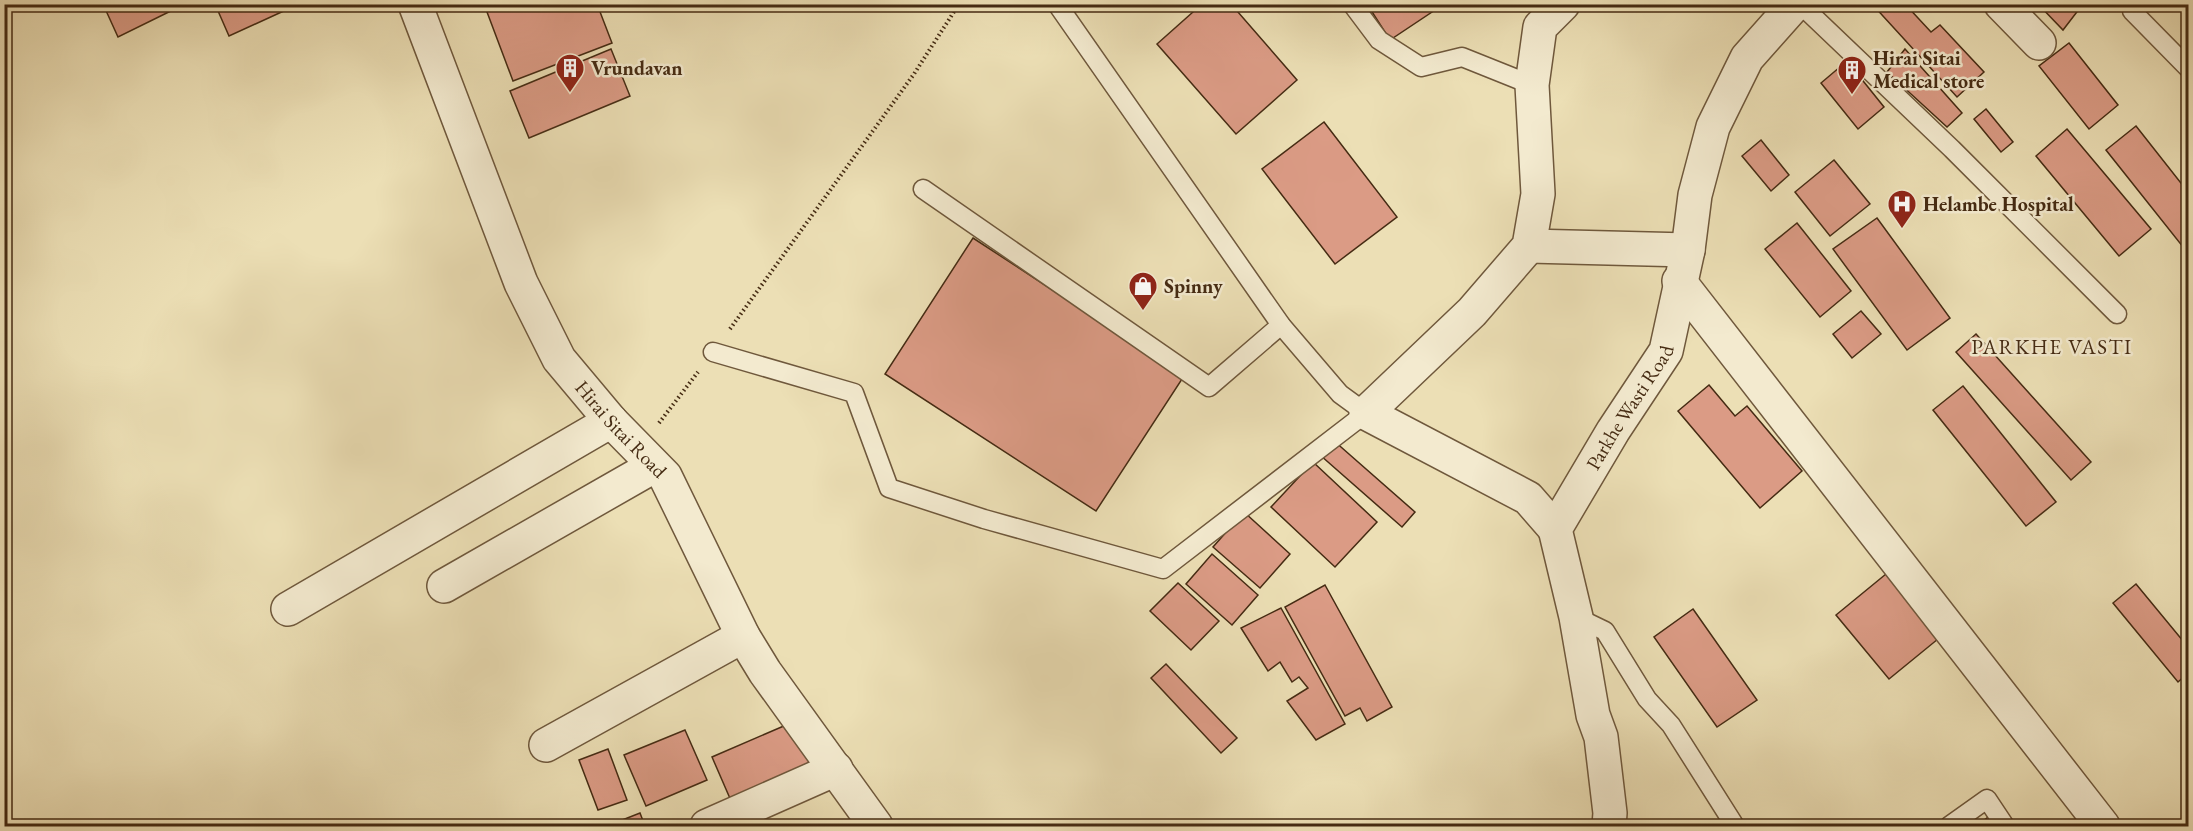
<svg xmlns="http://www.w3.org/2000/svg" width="2193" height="831" viewBox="0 0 2193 831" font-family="'EB Garamond',serif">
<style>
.building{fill:#db9b85;stroke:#452b13;stroke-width:1.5}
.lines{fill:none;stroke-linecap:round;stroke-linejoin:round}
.service-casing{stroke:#6f583c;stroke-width:21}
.minor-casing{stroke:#6f583c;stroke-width:36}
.path{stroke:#452b13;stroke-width:4;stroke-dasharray:1.5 3;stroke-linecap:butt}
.service{stroke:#f3eacf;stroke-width:18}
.minor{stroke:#f3eacf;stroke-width:33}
.labels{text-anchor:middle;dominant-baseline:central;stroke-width:5;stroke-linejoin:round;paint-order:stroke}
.poi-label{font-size:20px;font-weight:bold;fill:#452b13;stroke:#f3eacf;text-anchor:start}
.street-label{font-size:20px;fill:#452b13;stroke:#f3eacf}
.neighbourhood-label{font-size:21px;letter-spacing:1.5px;fill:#452b13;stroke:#f3eacf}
</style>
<rect width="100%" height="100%" fill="#ecdfb5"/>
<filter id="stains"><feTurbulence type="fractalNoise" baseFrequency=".00333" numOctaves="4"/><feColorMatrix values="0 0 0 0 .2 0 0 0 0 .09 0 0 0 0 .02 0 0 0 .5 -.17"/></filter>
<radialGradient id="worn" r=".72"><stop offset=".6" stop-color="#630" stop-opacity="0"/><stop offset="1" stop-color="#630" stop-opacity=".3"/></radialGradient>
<g class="building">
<path d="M103 4H185L118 37Z"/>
<path d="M215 4H299L229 36Z"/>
<path d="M484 4H597L612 43 513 81Z"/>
<path d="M1202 4H1231L1297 80 1236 134 1157 44Z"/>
<path d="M1367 4H1444L1390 40Z"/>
<path d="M1872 4H1905L1931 32 1940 25 1984 72 1957 97Z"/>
<path d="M2038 4H2083L2063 30Z"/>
<path d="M2069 43 2118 105 2089 129 2039 66Z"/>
<path d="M611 49 630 96 529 138 510 91Z"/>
<path d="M1905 49 1962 113 1947 127 1887 72Z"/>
<path d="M1847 61 1884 107 1858 129 1821 83Z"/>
<path d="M1986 109 2013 142 2001 152 1974 119Z"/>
<path d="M1324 122 1397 217 1335 264 1262 169Z"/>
<path d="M2136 126 2188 192 2187 252 2106 150Z"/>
<path d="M2067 129 2151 229 2119 256 2036 156Z"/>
<path d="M1761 140 1789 175 1771 191 1742 156Z"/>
<path d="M1834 160 1870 204 1830 236 1795 192Z"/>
<path d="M1877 218 1950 318 1907 350 1833 249Z"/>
<path d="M1797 223 1851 291 1820 317 1765 249Z"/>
<path d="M973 238 1184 376 1096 511 885 374Z"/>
<path d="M1861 311 1881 334 1852 358 1833 334Z"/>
<path d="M1976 334 2091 462 2071 480 1956 352Z"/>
<path d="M1709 385 1735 416 1747 406 1802 471 1760 508 1678 411Z"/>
<path d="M1963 386 2056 502 2026 526 1933 410Z"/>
<path d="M1333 440 1415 512 1402 527 1320 455Z"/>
<path d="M1313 462 1377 522 1335 567 1271 507Z"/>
<path d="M1244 512 1290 554 1260 588 1213 547Z"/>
<path d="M1212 554 1258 595 1232 625 1186 584Z"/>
<path d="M1886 574 1938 639 1889 679 1836 615Z"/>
<path d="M1178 583 1219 621 1191 650 1150 611Z"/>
<path d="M2136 584 2188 647V673L2178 682 2113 603Z"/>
<path d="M1325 585 1392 707 1367 721 1360 708 1345 716 1285 607Z"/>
<path d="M1281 608 1345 724 1316 740 1287 701 1308 688 1299 677 1292 682 1280 662 1268 671 1241 628Z"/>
<path d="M1693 609 1757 700 1717 727 1654 637Z"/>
<path d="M1166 664 1237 738 1221 753 1151 678Z"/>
<path d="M793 722 813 769 732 803 712 757Z"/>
<path d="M685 730 707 780 646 806 624 755Z"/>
<path d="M608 749 627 800 598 810 579 760Z"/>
<path d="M640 813 645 826H607Z"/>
<path d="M1991 815 2000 826H1976Z"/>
</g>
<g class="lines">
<g class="service-casing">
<g id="service">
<path d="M1352 4 1379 40 1421 67 1462 57 1532 85"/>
<path d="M1800 4 1952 149 2117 314"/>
<path d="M2132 11 2188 68"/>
<path d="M923 189 1209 387 1281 325"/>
<path d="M713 352 854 393 889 488 984 519 1163 569 1366 413 1340 394 1281 325 1057 4"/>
<path d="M1576 617 1605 631 1647 699 1671 725 1735 826"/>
<path d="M1949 826 1987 799 2005 826"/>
</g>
</g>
<g class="minor-casing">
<g id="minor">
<path id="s1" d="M415 4 521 283 559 359 611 421 665 476 743 636 765 672 876 826"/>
<path d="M2001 4 2039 43"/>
<path d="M1529 246 1688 250"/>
<path d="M1679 281 2103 826"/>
<path d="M1555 529 1528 498 1366 413 1472 312 1529 246 1538 194 1532 85 1540 27 1563 4"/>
<path d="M444 586 654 466"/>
<path d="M288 609 611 421"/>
<path d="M546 745 743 636"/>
<path d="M707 826 836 769"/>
<path id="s2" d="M1609 826 1610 813 1601 737 1593 715 1576 617 1555 529 1613 431 1666 351 1688 250 1695 195 1713 127 1747 58 1795 4"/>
</g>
</g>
<g class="path">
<path d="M730 329 914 74 959 4"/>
<path d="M659 423 698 372"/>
</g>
<use href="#service" class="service"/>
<use href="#minor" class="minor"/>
</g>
<defs>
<g id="building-pin" transform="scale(1.5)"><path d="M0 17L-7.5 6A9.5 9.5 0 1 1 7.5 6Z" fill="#8f2418" stroke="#f3eacf"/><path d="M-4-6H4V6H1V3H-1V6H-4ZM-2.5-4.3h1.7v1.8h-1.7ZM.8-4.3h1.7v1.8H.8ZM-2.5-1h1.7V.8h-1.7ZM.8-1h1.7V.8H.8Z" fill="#fff"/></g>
<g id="hospital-pin" transform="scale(1.5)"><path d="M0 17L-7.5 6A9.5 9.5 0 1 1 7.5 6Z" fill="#8f2418" stroke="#f3eacf"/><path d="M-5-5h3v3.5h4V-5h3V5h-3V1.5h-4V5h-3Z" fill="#fff"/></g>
<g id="shop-pin" transform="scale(1.5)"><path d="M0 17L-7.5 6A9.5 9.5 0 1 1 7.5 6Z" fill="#8f2418" stroke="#f3eacf"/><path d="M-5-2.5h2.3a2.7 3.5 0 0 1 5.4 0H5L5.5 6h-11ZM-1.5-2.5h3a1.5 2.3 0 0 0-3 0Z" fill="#fff"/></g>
</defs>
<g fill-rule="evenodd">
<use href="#building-pin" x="570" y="68"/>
<use href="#building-pin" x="1852" y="70"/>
<use href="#hospital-pin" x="1902" y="204"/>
<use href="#shop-pin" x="1143" y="286"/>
</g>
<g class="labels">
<g class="poi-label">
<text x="1873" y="58">Hirai Sitai<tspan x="1873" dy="23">Medical store</tspan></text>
<text x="591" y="68">Vrundavan</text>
<text x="1923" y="204">Helambe Hospital</text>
<text x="1164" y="286">Spinny</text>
</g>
<g class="street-label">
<text stroke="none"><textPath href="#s2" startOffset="446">Parkhe Wasti Road</textPath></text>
<text stroke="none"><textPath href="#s1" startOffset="477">Hirai Sitai Road</textPath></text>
</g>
<g class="neighbourhood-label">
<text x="2052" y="346">PARKHE VASTI</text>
</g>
</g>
<rect width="2193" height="831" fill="none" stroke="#ecdfb5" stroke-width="24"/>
<rect x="6" y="6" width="2181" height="819" fill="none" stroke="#452b13" stroke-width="3"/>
<rect x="12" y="12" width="2169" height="807" fill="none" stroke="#452b13" stroke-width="1.5"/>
<rect width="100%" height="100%" filter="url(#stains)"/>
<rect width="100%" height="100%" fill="url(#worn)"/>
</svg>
